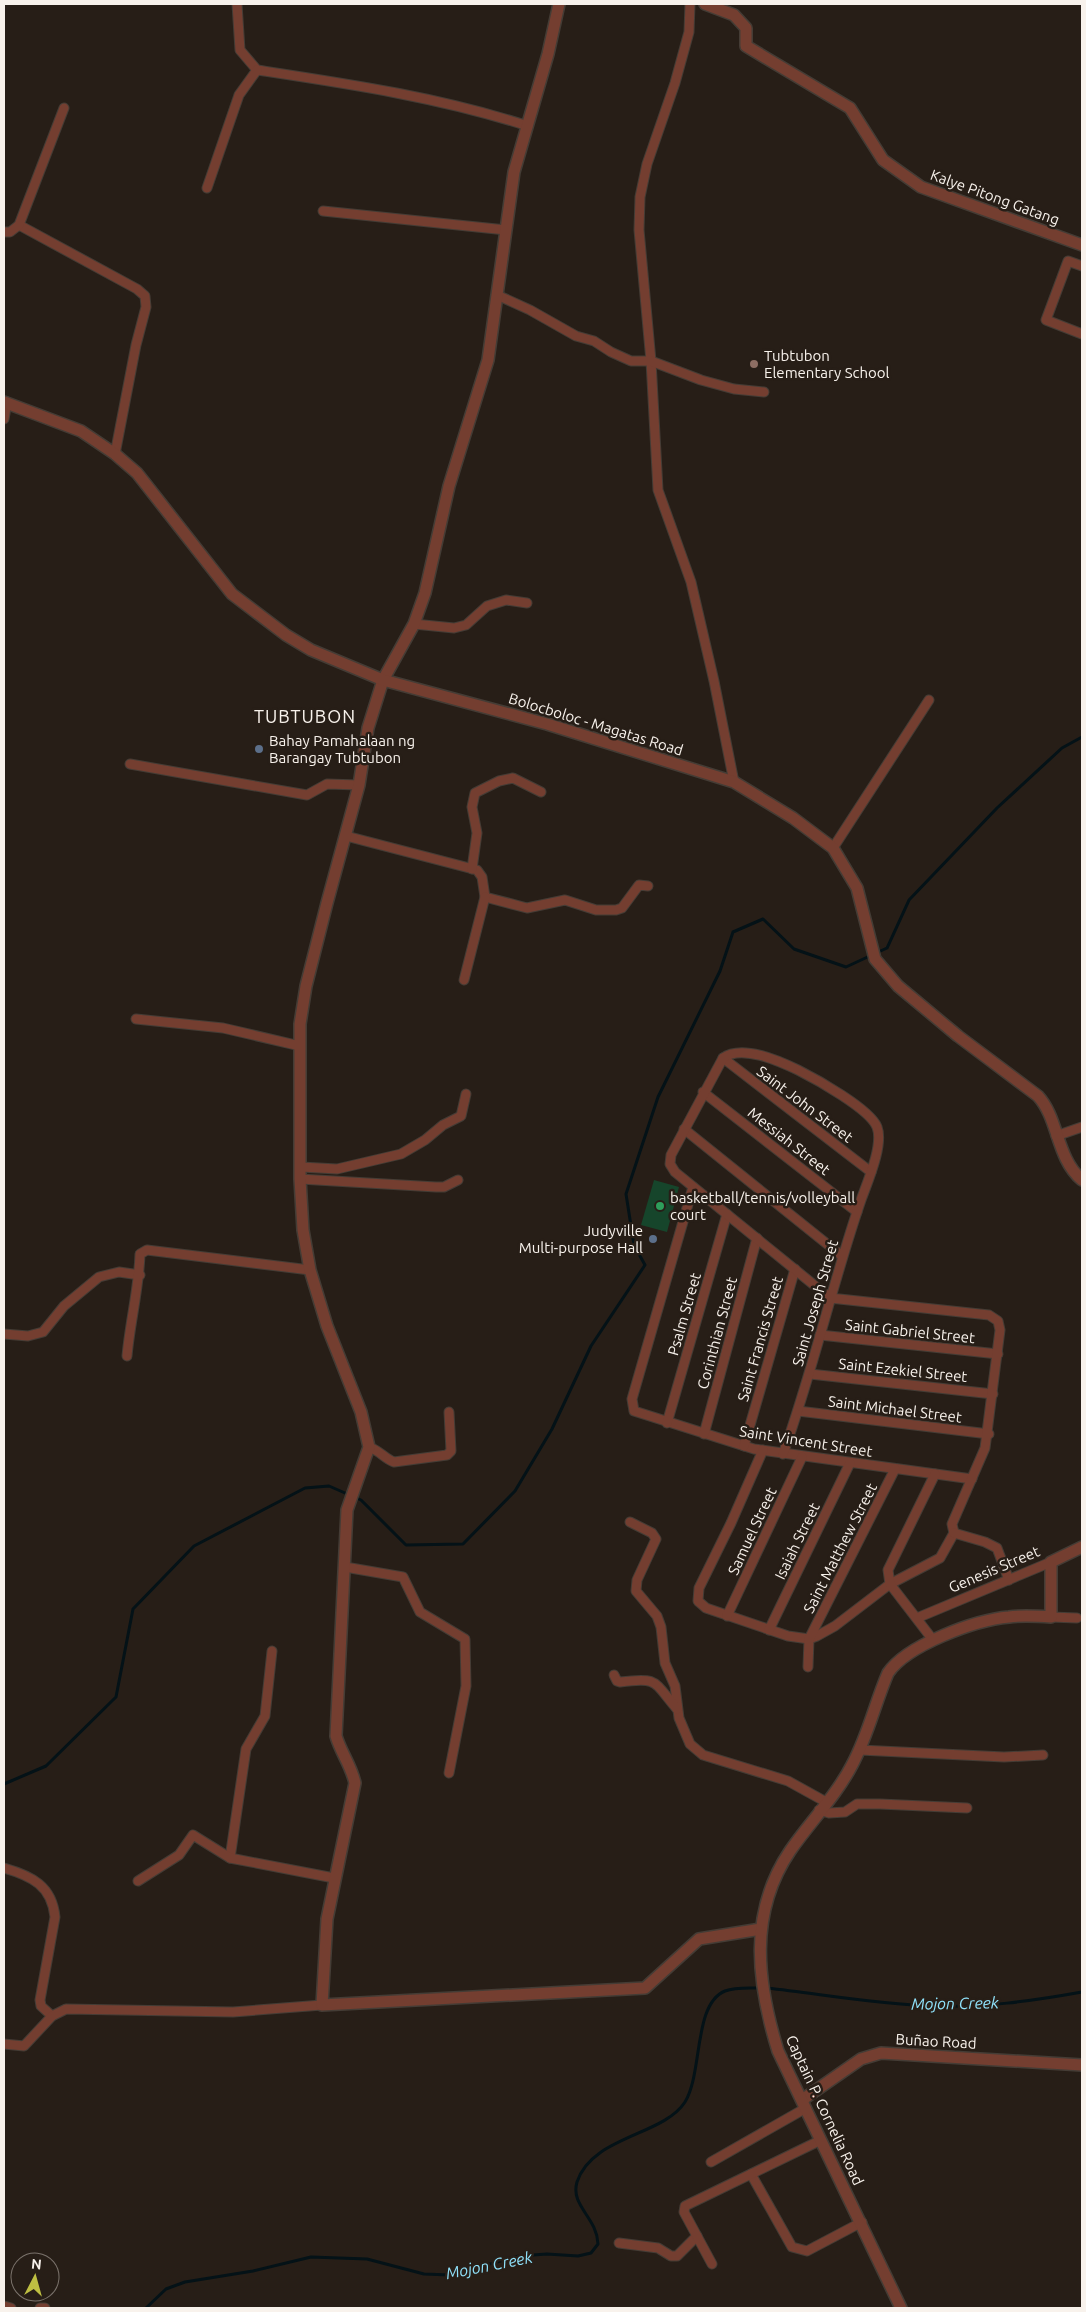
<svg xmlns="http://www.w3.org/2000/svg" width="1086" height="2312" viewBox="0 0 1086 2312" font-family="Ubuntu,sans-serif">
<style>
.green{fill:#16452b}
.lines{fill:none;stroke-linecap:round;stroke-linejoin:round}
.stream{stroke:#041217;stroke-width:3}
.minor-casing{stroke:#443c35;stroke-width:11}
.tertiary-casing{stroke:#443c35;stroke-width:14}
.minor{stroke:#743e30;stroke-width:9}
.tertiary{stroke:#743e30;stroke-width:11}
.education-dot{fill:#8d6e63;stroke:#271e17;stroke-width:2}
.service-dot{fill:#5c6f8a;stroke:#271e17;stroke-width:2}
.leisure-dot{fill:#2e9e5b;stroke:#271e17;stroke-width:2}
.labels{text-anchor:middle;dominant-baseline:central;stroke-width:5;stroke-linejoin:round;paint-order:stroke}
.street-label{font-size:15px;fill:#f8f2ec;stroke:#271e17}
.poi-label{font-size:15px;fill:#f8f2ec;stroke:#271e17;text-anchor:start}
.water-label{font-size:16px;font-style:italic;fill:#90e2fb;stroke:#271e17}
.quarter-label{font-size:18px;letter-spacing:1px;fill:#f8f2ec;stroke:#271e17}
</style>
<rect width="100%" height="100%" fill="#271e17"/>
<path class="green" d="M654 1180 679 1187 667 1232 641 1225Z"/>
<g class="lines">
<g class="stream">
<path d="M4 1784 46 1766 116 1697 133 1609 194 1546 305 1488 329 1486 361 1500 406 1545 463 1544 515 1491 552 1429 591 1346 645 1265 634 1245 626 1194 658 1097 720 971 733 932 763 919 794 949 846 967 887 948 909 900 997 808 1062 748 1082 737"/>
<path d="M767 1988C821 1994 876 2004 931 2006 982 2008 1032 2001 1082 1992"/>
<path d="M146 2308 166 2289 185 2282 253 2271 311 2257 367 2259 424 2274 450 2275 519 2256 547 2254 578 2256 591 2253 598 2244C597 2217 570 2206 577 2182 592 2136 663 2136 685 2102 703 2073 693 2004 725 1991 735 1987 748 1988 759 1988"/>
</g>
<g class="minor-casing">
<g id="minor">
<path d="M237 4 240 50 257 70C349 84 438 97 528 126"/>
<path d="M690 4 689 32 675 83 647 164 640 197 639 230 651 361 658 490 691 582 714 681 734 782"/>
<path d="M207 188 239 95 257 70"/>
<path d="M323 211 506 230"/>
<path d="M19 225 137 289 145 296 146 307 136 345 115 454"/>
<path d="M4 232H10L19 225 64 108"/>
<path d="M1082 266 1068 261 1046 320 1082 334"/>
<path d="M497 295 530 310 576 336 594 341 611 352 631 361H651L701 380 734 389 764 392"/>
<path d="M4 419 7 402"/>
<path d="M414 624 454 628 466 625 487 606 506 600 527 603"/>
<path d="M130 764 307 795 327 784 359 785"/>
<path d="M346 836 477 870 482 877 485 897 527 908 565 900 596 910H616L622 908 639 885 648 886"/>
<path d="M833 848 929 700"/>
<path d="M472 869 477 833 472 807 475 793 499 781 513 778 541 792"/>
<path d="M464 980 485 897"/>
<path d="M136 1019 223 1028 300 1046"/>
<path d="M723 1058 871 1172"/>
<path d="M703 1092 857 1212"/>
<path d="M684 1129 842 1256"/>
<path d="M1056 1136 1082 1127"/>
<path d="M301 1167 337 1169 401 1154 425 1140 443 1125 461 1116 466 1094"/>
<path d="M300 1179 436 1187H444L458 1180"/>
<path d="M693 1187 632 1399 634 1411 754 1449 972 1479"/>
<path d="M4 1334 28 1336 43 1332 64 1306 99 1277 119 1272 140 1275"/>
<path d="M820 1335 998 1354"/>
<path d="M127 1356C130 1322 139 1288 140 1254L147 1250 310 1270"/>
<path d="M810 1374 993 1394"/>
<path d="M798 1411 989 1434"/>
<path d="M667 1423 727 1214"/>
<path d="M704 1434 757 1238"/>
<path d="M744 1446 795 1269"/>
<path d="M369 1447C379 1450 385 1459 394 1462L447 1455 451 1451 449 1412"/>
<path d="M763 1450 731 1523 699 1588 698 1601 706 1608 788 1636 809 1639 817 1636 835 1626 890 1584 940 1558 954 1533"/>
<path d="M783 1454C813 1371 832 1284 861 1200 867 1183 884 1145 877 1127 870 1109 816 1079 798 1070 779 1061 742 1044 723 1058L671 1155 670 1164 675 1172 830 1298 989 1315 998 1321 1000 1330 985 1448 952 1524 954 1533"/>
<path d="M630 1522 652 1533 656 1539 637 1580 636 1591 657 1616 661 1627 665 1663 675 1686 679 1718 690 1744 703 1755 788 1781 826 1802"/>
<path d="M954 1533 985 1542 997 1548 1009 1580"/>
<path d="M345 1567 403 1577 420 1612 465 1639 466 1686 449 1773"/>
<path d="M727 1616 802 1457"/>
<path d="M1051 1617 1077 1618"/>
<path d="M917 1618 1051 1562"/>
<path d="M769 1630 850 1463"/>
<path d="M933 1640 890 1584 888 1570 935 1474"/>
<path d="M808 1667 809 1639 895 1469"/>
<path d="M614 1675 617 1681 620 1682C659 1677 653 1681 677 1709"/>
<path d="M860 1750 1004 1757 1043 1755"/>
<path d="M819 1810 829 1813 845 1812 857 1804H880L967 1808"/>
<path d="M230 1858 246 1749 265 1716 272 1651"/>
<path d="M4 1868C32 1876 52 1886 55 1917L40 2000 41 2006 52 2016"/>
<path d="M138 1881 179 1855 193 1835 230 1858 334 1878"/>
<path d="M4 2044 24 2046 52 2016 66 2009 233 2012 322 2005"/>
<path d="M711 2162 806 2108"/>
<path d="M751 2174 792 2247 807 2251 862 2222"/>
<path d="M619 2243 658 2248 671 2256H677L697 2236"/>
<path d="M712 2264 684 2212 685 2206 821 2140"/>
<path d="M4 2306 11 2308"/>
<path d="M40 2308H45"/>
</g>
</g>
<g class="tertiary-casing">
<g id="tertiary">
<path d="M559 4 548 54 514 172 488 360 449 486 425 593 414 624 383 680 368 728 359 785 327 903 306 986 300 1024V1179L303 1230 310 1270 327 1326 361 1412 369 1447 347 1510 336 1736C341 1753 351 1765 355 1783L327 1919 322 2005 645 1988 699 1939 761 1929"/>
<path d="M705 4 734 15 746 28V46L850 108 883 160 921 187 1082 245"/>
<path d="M4 402 81 431 115 454 137 473 232 594 286 635 311 650 383 680 547 724 734 782 793 818 833 848 857 888 875 959 898 986 958 1036 1038 1096C1059 1119 1056 1158 1082 1180"/>
<path d="M802 2100 861 2059 881 2053 1082 2065"/>
<path d="M901 2308 778 2051C757 1983 748 1913 790 1851 810 1822 836 1796 852 1765 868 1736 875 1703 888 1673 907 1645 975 1620 1009 1617 1023 1615 1037 1616 1051 1617V1562L1082 1547"/>
</g>
</g>
<use href="#minor" class="minor"/>
<use href="#tertiary" class="tertiary"/>
</g>
<circle class="education-dot" cx="754" cy="364" r="5"/>
<g class="service-dot">
<circle cx="259" cy="749" r="5"/>
<circle cx="653" cy="1239" r="5"/>
</g>
<circle class="leisure-dot" cx="660" cy="1206" r="5"/>
<g class="labels">
<g class="street-label">
<text transform="translate(995 197) rotate(20)">Kalye Pitong Gatang</text>
<text transform="translate(596 724) rotate(17)">Bolocboloc - Magatas Road</text>
<text transform="translate(805 1104) rotate(37)">Saint John Street</text>
<text transform="translate(789 1141) rotate(38)">Messiah Street</text>
<text transform="translate(815 1303) rotate(-74)">Saint Joseph Street</text>
<text transform="translate(684 1314) rotate(-74)">Psalm Street</text>
<text transform="translate(910 1331) rotate(6)">Saint Gabriel Street</text>
<text transform="translate(717 1333) rotate(-75)">Corinthian Street</text>
<text transform="translate(760 1339) rotate(-74)">Saint Francis Street</text>
<text transform="translate(903 1370) rotate(6)">Saint Ezekiel Street</text>
<text transform="translate(895 1409) rotate(7)">Saint Michael Street</text>
<text transform="translate(806 1441) rotate(9)">Saint Vincent Street</text>
<text transform="translate(752 1531) rotate(-65)">Samuel Street</text>
<text transform="translate(797 1541) rotate(-64)">Isaiah Street</text>
<text transform="translate(840 1548) rotate(-63)">Saint Matthew Street</text>
<text transform="translate(994 1569) rotate(-23)">Genesis Street</text>
<text transform="translate(936 2041) rotate(3)">Buñao Road</text>
<text transform="translate(825 2110) rotate(65)">Captain P. Cornelia Road</text>
</g>
<g class="poi-label">
<text x="764" y="355">Tubtubon<tspan x="764" dy="17">Elementary School</tspan></text>
<text x="269" y="740">Bahay Pamahalaan ng<tspan x="269" dy="17">Barangay Tubtubon</tspan></text>
<text x="670" y="1197">basketball/tennis/volleyball<tspan x="670" dy="17">court</tspan></text>
<text x="643" y="1230" text-anchor="end">Judyville<tspan x="643" dy="17">Multi-purpose Hall</tspan></text>
</g>
<g class="water-label">
<text transform="translate(955 2003) rotate(-1)">Mojon Creek</text>
<text transform="translate(489 2265) rotate(-11)">Mojon Creek</text>
</g>
<g class="quarter-label">
<text x="305" y="716">TUBTUBON</text>
</g>
</g>
<rect width="1086" height="2312" fill="none" stroke="#f8f2ec" stroke-width="10"/>
<g transform="translate(35 2277) rotate(6)"><circle r="24" fill="#271e17" stroke="#7b736c"/>
<path d="M0-4L9 19L0 12L-9 19Z" fill="#bebf42"/>
<text y="-8" font-size="14" font-weight="bold" text-anchor="middle" fill="#f8f2ec">N</text>
</g>
</svg>
